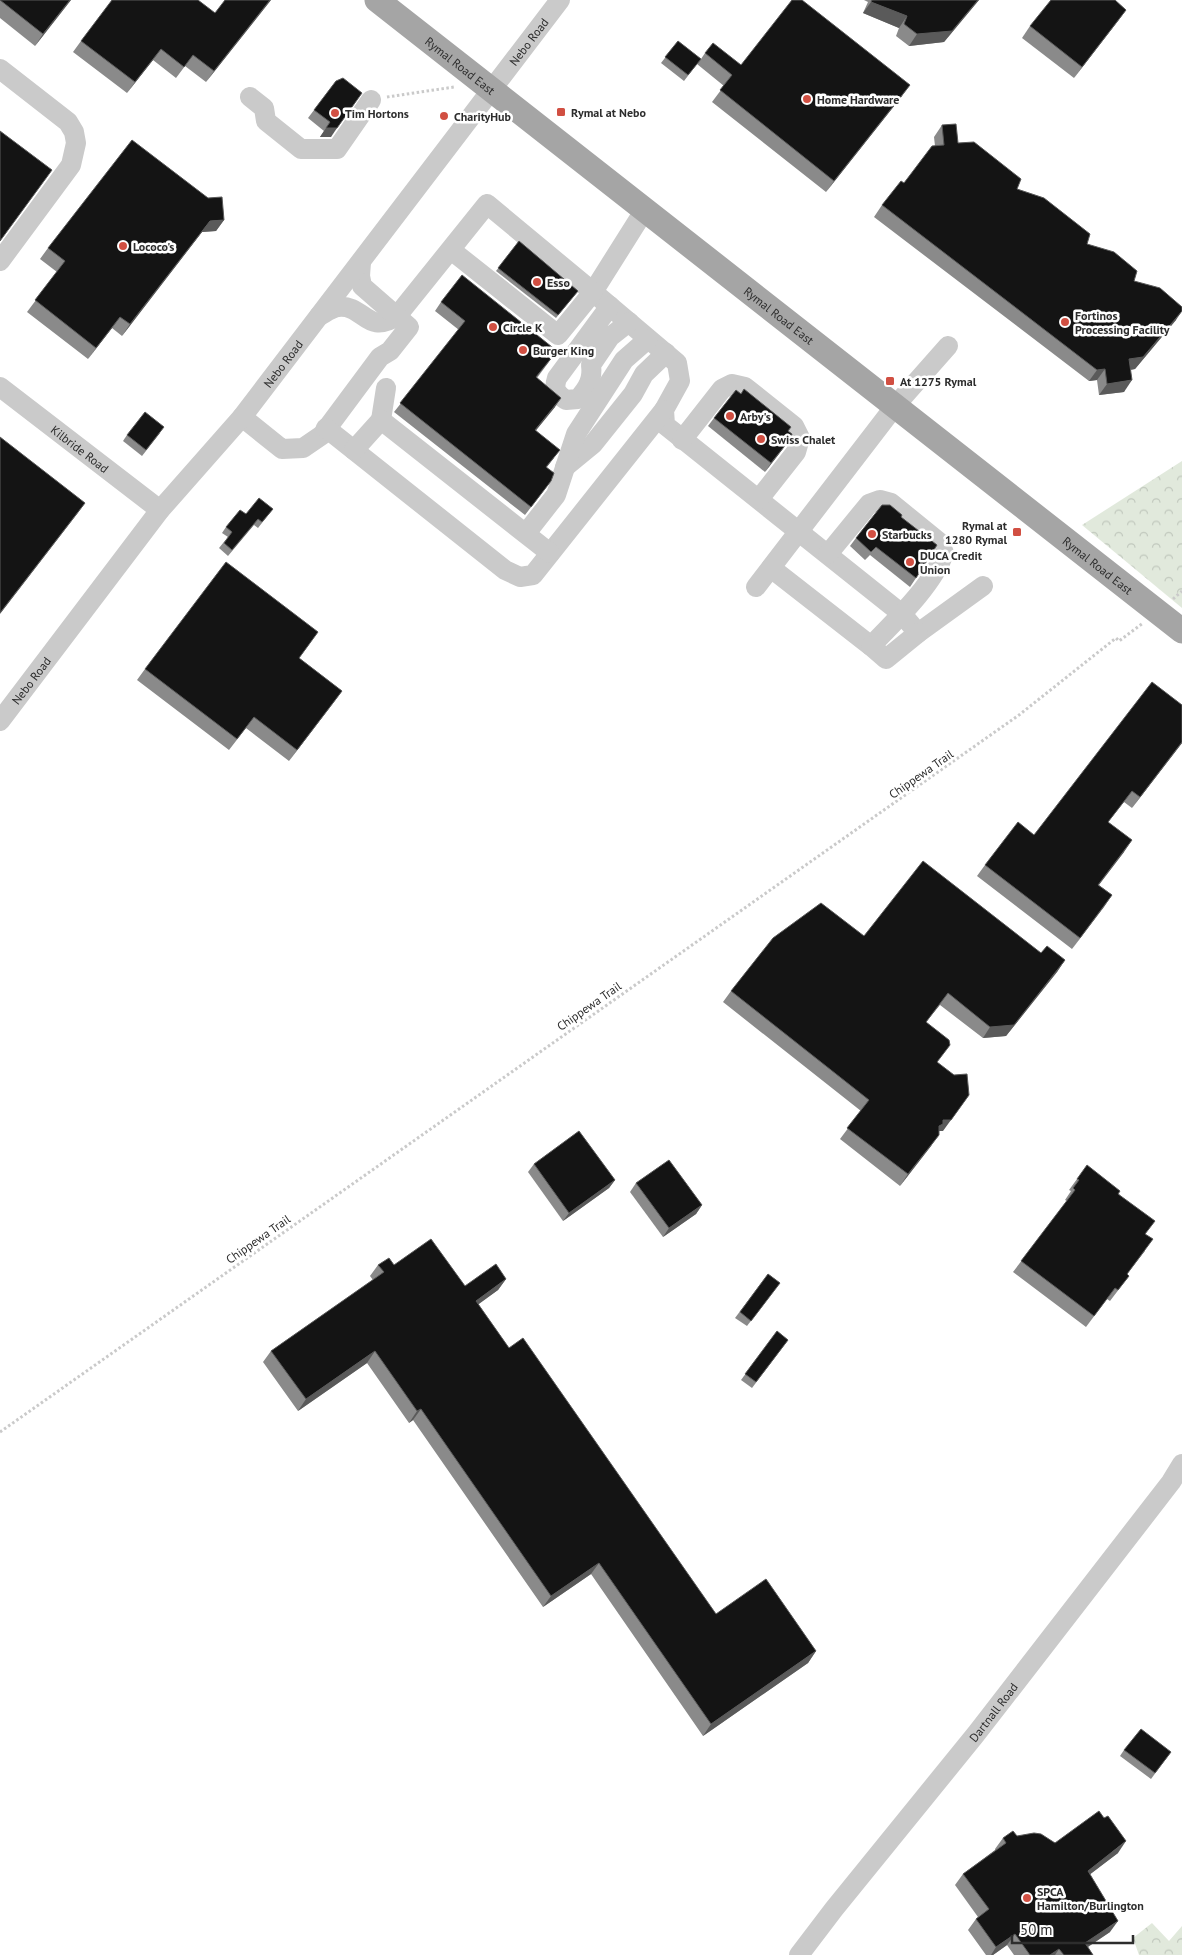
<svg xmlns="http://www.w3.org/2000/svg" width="1182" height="1955" viewBox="0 0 1182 1955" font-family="'PT Sans',sans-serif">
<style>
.forest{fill:url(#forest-crowns)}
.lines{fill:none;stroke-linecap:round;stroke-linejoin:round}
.path{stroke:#cacaca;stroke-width:3;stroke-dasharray:2.5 2.5;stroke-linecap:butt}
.minor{stroke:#cacaca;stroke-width:20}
.major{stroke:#a5a5a5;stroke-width:25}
.wall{fill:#8a8a8a}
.shaded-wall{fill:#5a5a5a}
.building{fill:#141414;stroke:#5a5a5a}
.poi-dot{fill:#d14f42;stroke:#fff;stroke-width:2}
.labels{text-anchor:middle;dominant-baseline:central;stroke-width:5;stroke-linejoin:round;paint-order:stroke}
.street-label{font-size:12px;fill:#2d2d2d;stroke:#fff}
.poi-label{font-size:12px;font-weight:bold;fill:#2d2d2d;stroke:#fff;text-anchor:start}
</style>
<defs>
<pattern id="forest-crowns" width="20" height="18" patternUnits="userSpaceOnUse" patternTransform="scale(1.25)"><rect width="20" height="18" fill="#e1e9dc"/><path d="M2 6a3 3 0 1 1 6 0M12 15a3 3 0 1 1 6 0" fill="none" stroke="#c1c8bd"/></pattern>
</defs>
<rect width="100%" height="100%" fill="#fff"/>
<g class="forest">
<path d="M1182 461V608L1082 525Z"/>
<path d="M1152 1923 1169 1941 1182 1926V1955H1139L1133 1938Z"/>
</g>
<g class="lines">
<g class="path">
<path d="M387 97 454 87"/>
<path d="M1173 599 1182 591"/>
<path d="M0 1432 1019 715 1116 638 1119 641 1143 623"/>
</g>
<g class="minor">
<path d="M0 69 68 122 74 132 76 143 71 165 0 261"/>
<path d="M250 97 264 108 266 121 301 149H337L371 100"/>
<path d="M644 211 593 292 677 363 680 381 664 410 665 425 902 614 918 633 983 586"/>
<path d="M610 306 557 378C553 390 557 394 566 400L578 399C588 388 593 379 591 365L610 337 629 322"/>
<path d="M319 316C325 313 332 308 338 307 364 304 367 336 397 316L487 204 593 292 558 335 451 250"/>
<path id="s1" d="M0 387 160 510"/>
<path d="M242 417 282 449 303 448 322 435 380 357 390 351 409 327 362 286 360 276 361 262"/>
<path d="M381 420 386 388"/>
<path d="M326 428 505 570 520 577 533 575 664 410"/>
<path d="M682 440 722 389 732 384 745 387 794 426 800 438 796 452 759 499"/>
<path d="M354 450 381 420 550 553"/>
<path d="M565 467 593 444 633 394 644 374 666 353"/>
<path d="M527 532 556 495 576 434 624 360 648 339"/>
<path d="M771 568 871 646C894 622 934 584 944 553L939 542 891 503 880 500 869 504 828 554"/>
<path d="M756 587 895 406 948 346"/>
<path d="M871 646 886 659 918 633"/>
<path id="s2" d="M0 721 160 510 242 417 560 0"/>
<path id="s3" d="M799 1955 834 1909 976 1734 1171 1482 1182 1464"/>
</g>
<path class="major" id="s4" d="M377 0 1182 631"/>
</g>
<g class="wall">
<path d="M0 0H71L35 46 0 18Z"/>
<path d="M271 0 206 82 185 66 176 78 153 60 127 93 73 52 81 41 215 13Z"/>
<path d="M864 0H979L944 42 909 46 896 36 899 28 863 13 868 2Z"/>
<path d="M1126 10 1074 78 1022 38 1030 26Z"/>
<path d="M678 41 701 59 705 53 741 65 902 96 826 192 712 102 724 86 697 64 684 81 661 63Z"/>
<path d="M336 81 331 137H320L324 131 308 118Z"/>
<path d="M942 125 958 143 1017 189 1134 281 1176 320 1135 369 1131 370 1124 392 1099 395 1097 380 1089 381 874 217 882 205 904 183 935 146 934 137Z"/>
<path d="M224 220 216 231 202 232 122 336 112 328 88 359 27 312 57 272 40 259 48 248Z"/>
<path d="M519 241 578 291 556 318 496 271Z"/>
<path d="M441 302 557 351 537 378 555 407 536 430 554 458 547 467 551 481 525 515 394 412 459 330 435 311Z"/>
<path d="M714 418 785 446 765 472 708 426Z"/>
<path d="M160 433 142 456 123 441 127 435Z"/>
<path d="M273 509 258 528 254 525 228 556 219 548 228 537 222 533 226 527 246 514Z"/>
<path d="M901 517 916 578 910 587 870 555 865 560 850 546 856 538Z"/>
<path d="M310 643 299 658 342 691 289 761 246 728 229 750 137 680 145 669Z"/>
<path d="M1182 705V743L1132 808 1124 802 1108 822 1124 852 1099 885 1112 895 1072 949 977 876 985 865 1034 835Z"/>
<path d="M864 936 1041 953 1065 960 1057 972 1006 1036 983 1038 940 1005 926 1022 937 1063 943 1131H939L931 1146 900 1186 840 1139 861 1111 723 1002 731 991Z"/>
<path d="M534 1164 615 1180 609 1188 563 1221 528 1172Z"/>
<path d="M1077 1179 1119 1194 1146 1234 1145 1251 1127 1274 1129 1276 1110 1301 1107 1299 1086 1327 1013 1272 1067 1201 1065 1200 1071 1191 1069 1190Z"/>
<path d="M636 1183 702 1205 696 1214 663 1237 630 1192Z"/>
<path d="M378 1265H394L465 1286 506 1279 498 1290 478 1304 509 1348 716 1614 816 1651 808 1663 703 1736 591 1574 543 1607 413 1420 409 1423 367 1363 298 1411 263 1362 271 1351 373 1280 370 1276Z"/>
<path d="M768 1274 780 1283 747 1326 735 1318Z"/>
<path d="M777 1331 788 1340 752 1388 741 1380Z"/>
<path d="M1124 1750 1171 1752 1151 1779 1120 1756Z"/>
<path d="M1017 1836 1118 1853 1090 1874 1110 1932 1088 1947 1093 1955H1014L1007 1945 993 1955H986L968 1930 976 1919 978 1917 955 1885 963 1874 995 1850V1849L1003 1838Z"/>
</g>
<g class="shaded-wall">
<path d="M70 0H71L35 46 43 34Z"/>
<path d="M270 0H271L206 82 214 71Z"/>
<path d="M978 0H979L944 42 909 46 917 34Z"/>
<path d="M871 2 907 16 899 28 863 13Z"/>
<path d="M1126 10 1118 21 1074 78 1082 67Z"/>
<path d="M161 49 153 60 127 93 135 82Z"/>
<path d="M910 85 902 96 826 192 834 181Z"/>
<path d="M326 128H337L331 137H320Z"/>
<path d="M224 220 216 231 202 232 122 336 130 324 210 221Z"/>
<path d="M1182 311 1176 320 1135 369 1121 371 1129 359Z"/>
<path d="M120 317 112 328 88 359 96 348Z"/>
<path d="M1105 369 1097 380 1089 381 1097 370Z"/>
<path d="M1132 380 1124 392 1099 395 1107 384Z"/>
<path d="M561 398 555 407 529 439 535 430Z"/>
<path d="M791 438 785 446 765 472 771 463Z"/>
<path d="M85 503 77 514 0 614V613Z"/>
<path d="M342 691 334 702 289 761 297 750Z"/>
<path d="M1182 742V743L1132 808 1140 797Z"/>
<path d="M1132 840 1124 852 1090 896 1098 885Z"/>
<path d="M1112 895 1104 907 1072 949 1080 938Z"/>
<path d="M1065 960 1057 972 1006 1036 983 1038 990 1027Z"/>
<path d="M969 1095 943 1131H938L931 1137 943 1120Z"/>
<path d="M939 1135 931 1146 900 1186 908 1174Z"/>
<path d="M615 1180 609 1188 563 1221 569 1213Z"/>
<path d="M702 1205 696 1214 663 1237 669 1228Z"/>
<path d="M506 1279 498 1290 468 1312 476 1301Z"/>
<path d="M375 1351 367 1363 298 1411 306 1399Z"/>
<path d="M421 1409 413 1420 409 1423 417 1411Z"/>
<path d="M599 1563 591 1574 543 1607 551 1596Z"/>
<path d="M816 1651 808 1663 703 1736 711 1724Z"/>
<path d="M1126 1841 1118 1853 1080 1882 1088 1871Z"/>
<path d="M1118 1921 1110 1932 1077 1954 1085 1943Z"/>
<path d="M1015 1934 1007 1945 993 1955H991L996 1947Z"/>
<path d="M1059 1949 1055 1955H1050Z"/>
</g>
<g class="building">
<path d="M0 0H70L43 34Z"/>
<path d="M112 0H198L215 13 225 0H270L214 71 193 55 184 67 161 49 135 82 81 41Z"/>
<path d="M792 0H802L910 85 834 181 720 90 732 75 705 53 713 43 741 65Z"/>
<path d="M872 0H978L952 31 917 34 904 24 907 16 871 2Z"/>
<path d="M1051 0H1115L1126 10 1082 67 1030 26Z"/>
<path d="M678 41 701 59 688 75 665 57Z"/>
<path d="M343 78 362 93 337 128H326L330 122 314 110 336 81Z"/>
<path d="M956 124 958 143 974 142 1021 179 1017 189 1044 198 1090 234 1087 244 1114 252 1137 271 1134 281 1160 288 1182 307V311L1143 357 1129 359 1132 380 1107 384 1105 369 1097 370 882 205 901 181 904 183 932 146 944 145 942 125Z"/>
<path d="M0 131 52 170 0 241Z"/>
<path d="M132 140 208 198 222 197 224 220 210 221 130 324 120 317 96 348 35 300 65 261 48 248Z"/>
<path d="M519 241 578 291 558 315 498 268Z"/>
<path d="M462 275 557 351 536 377 561 398 535 430 560 450 546 467 554 473 551 481 531 507 400 403 465 321 441 302Z"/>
<path d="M744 389 791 427 788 431 792 434 791 438 771 463 714 418 736 390 741 394Z"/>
<path d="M145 412 164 427 146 450 127 435Z"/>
<path d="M0 437 85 503 0 613Z"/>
<path d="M259 498 273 509 262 522 258 519 232 550 224 543 232 532 226 527 240 510 246 514Z"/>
<path d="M882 505H890L902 515 901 517 937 545 916 578 876 547 871 552 856 538Z"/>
<path d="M226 562 318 632 299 658 342 691 297 750 254 717 237 739 145 669Z"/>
<path d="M1152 682 1182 705V742L1140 797 1132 791 1108 822 1132 840 1098 885 1112 895 1080 938 985 865 1018 822 1034 835Z"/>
<path d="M923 861 1041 953 1047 946 1065 960 1014 1025 990 1027 948 993 926 1022 949 1040 950 1045 937 1062 954 1075 967 1074 969 1095 951 1120H943V1124L939 1126V1135L908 1174 847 1128 869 1100 731 991 773 938 821 903 864 936Z"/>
<path d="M579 1131 615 1180 569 1213 534 1164Z"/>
<path d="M669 1160 702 1205 669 1228 636 1183Z"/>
<path d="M1087 1165 1120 1191 1118 1194 1155 1221 1145 1234 1153 1239 1127 1274 1129 1276 1118 1290 1115 1288 1094 1316 1021 1261 1075 1190 1073 1188 1079 1180 1077 1179Z"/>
<path d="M431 1239 465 1286 496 1264 506 1279 476 1301 509 1348 523 1338 716 1614 766 1579 816 1651 711 1724 599 1563 551 1596 421 1409 417 1411 375 1351 306 1399 271 1351 384 1272 378 1265 389 1258 394 1265Z"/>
<path d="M768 1274 780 1283 751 1321 740 1312Z"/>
<path d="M777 1331 788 1340 756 1382 745 1374Z"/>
<path d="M1141 1729 1171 1752 1155 1773 1124 1750Z"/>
<path d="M1099 1811 1104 1818 1108 1816 1126 1841 1088 1871 1118 1921 1085 1943 1093 1955H1064L1059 1949 1050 1955H1030L1015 1934 996 1947 976 1919 989 1909 963 1874 1006 1843 1003 1838 1013 1831 1017 1836 1034 1833 1041 1834 1055 1843Z"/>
</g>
<g class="poi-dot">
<circle cx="807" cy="99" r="5"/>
<rect x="556" y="107" width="10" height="10" rx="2.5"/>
<circle cx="335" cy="113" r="5"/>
<circle cx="444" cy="116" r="5"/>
<circle cx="123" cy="246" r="5"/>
<circle cx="537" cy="282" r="5"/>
<circle cx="1065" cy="322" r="5"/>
<circle cx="493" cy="327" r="5"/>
<circle cx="523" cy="350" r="5"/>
<rect x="885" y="376" width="10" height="10" rx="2.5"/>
<circle cx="730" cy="416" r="5"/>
<circle cx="761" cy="439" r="5"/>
<rect x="1012" y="527" width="10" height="10" rx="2.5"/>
<circle cx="872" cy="534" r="5"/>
<circle cx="910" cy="562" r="5"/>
<circle cx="1027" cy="1898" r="5"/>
</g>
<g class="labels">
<g class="street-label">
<text stroke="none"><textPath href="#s2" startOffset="861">Nebo Road</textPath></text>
<text stroke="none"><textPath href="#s4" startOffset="106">Rymal Road East</textPath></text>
<text stroke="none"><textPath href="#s4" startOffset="511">Rymal Road East</textPath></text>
<text stroke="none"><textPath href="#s2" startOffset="456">Nebo Road</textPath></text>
<text stroke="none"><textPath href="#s1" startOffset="101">Kilbride Road</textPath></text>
<text stroke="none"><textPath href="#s4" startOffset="916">Rymal Road East</textPath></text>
<text stroke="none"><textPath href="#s2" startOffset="51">Nebo Road</textPath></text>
<text transform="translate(921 774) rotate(-35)">Chippewa Trail</text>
<text transform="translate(589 1006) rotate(-35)">Chippewa Trail</text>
<text transform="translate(258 1239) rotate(-35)">Chippewa Trail</text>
<text stroke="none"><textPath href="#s3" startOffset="311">Dartnall Road</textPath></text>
</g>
<g class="poi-label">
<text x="817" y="99">Home Hardware</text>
<text x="571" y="112">Rymal at Nebo</text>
<text x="345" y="113">Tim Hortons</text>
<text x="454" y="116">CharityHub</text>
<text x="133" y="246">Lococo's</text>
<text x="547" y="282">Esso</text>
<text x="1075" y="315">Fortinos<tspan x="1075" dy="14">Processing Facility</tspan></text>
<text x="503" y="327">Circle K</text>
<text x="533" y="350">Burger King</text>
<text x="900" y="381">At 1275 Rymal</text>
<text x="740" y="416">Arby's</text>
<text x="771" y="439">Swiss Chalet</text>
<text x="1007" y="525" text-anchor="end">Rymal at<tspan x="1007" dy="14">1280 Rymal</tspan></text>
<text x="882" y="534">Starbucks</text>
<text x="920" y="555">DUCA Credit<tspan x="920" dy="14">Union</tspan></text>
<text x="1037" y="1891">SPCA<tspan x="1037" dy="14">Hamilton/Burlington</tspan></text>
</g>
</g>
<path d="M1012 1935v8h121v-8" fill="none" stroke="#2d2d2d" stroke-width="2.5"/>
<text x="1020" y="1935" font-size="15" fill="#2d2d2d" stroke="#ffffff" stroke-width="4" paint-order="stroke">50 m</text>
</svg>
